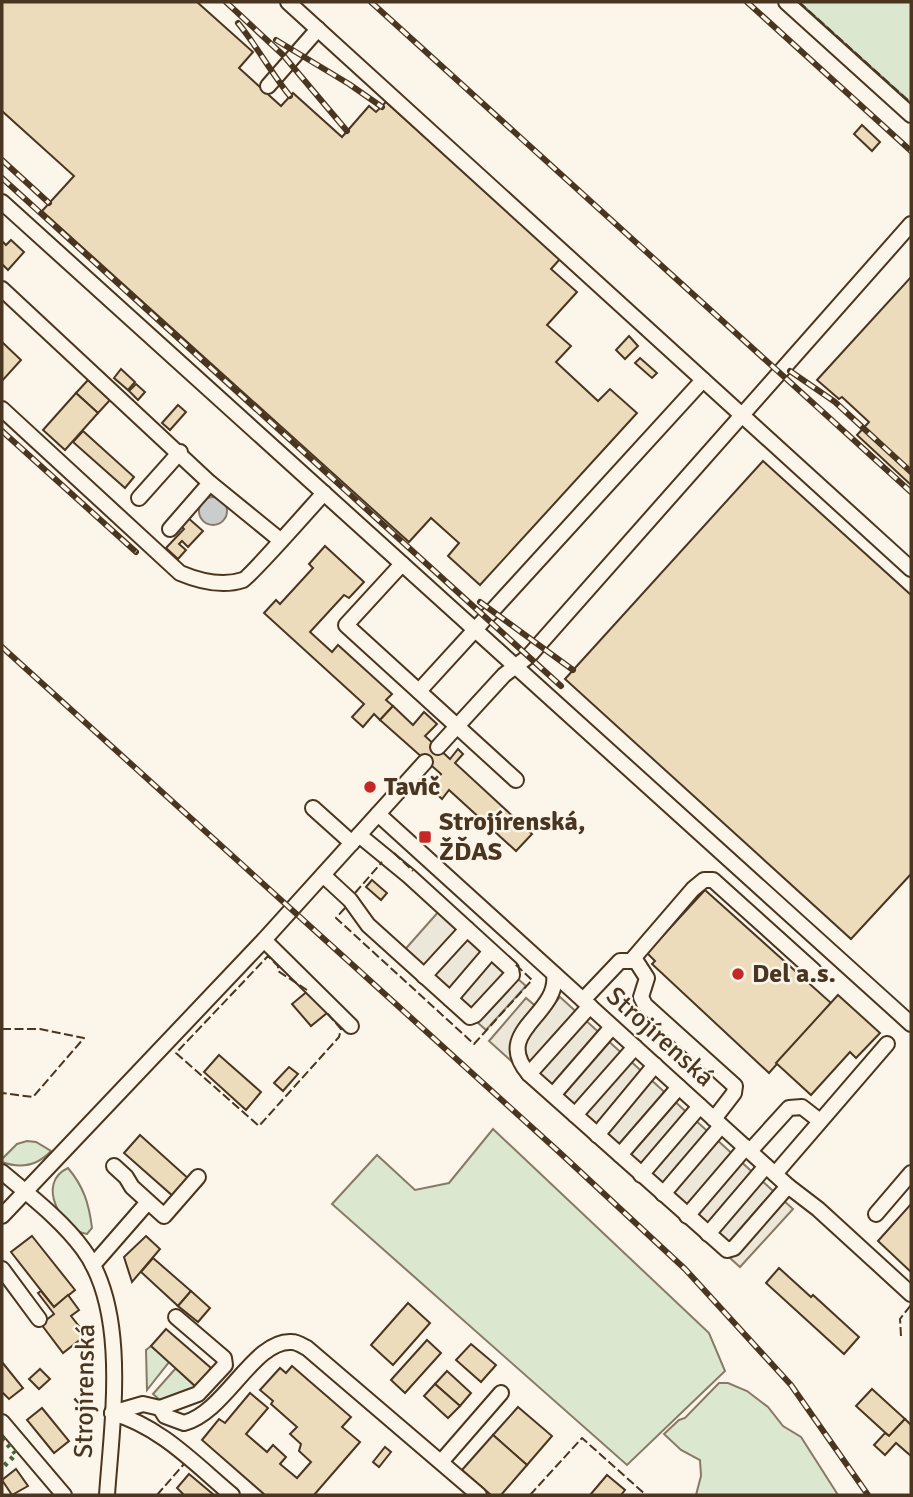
<svg xmlns="http://www.w3.org/2000/svg" width="913" height="1497" viewBox="0 0 913 1497" font-family="Signika,sans-serif">
<style>
.green{fill:#dce7d0;stroke:#887966;stroke-width:2}
.parking{fill:#ede7d9;stroke:#887966;stroke-width:2}
.water{fill:#c9cecd;stroke:#887966;stroke-width:2}
.building{fill:#ecdcbc;stroke:#4a3520;stroke-width:2}
.lines{fill:none;stroke-linecap:round;stroke-linejoin:round}
.minor-casing{stroke:#4a3520;stroke-width:18}
.minor{stroke:#fbf6e9;stroke-width:14}
.rail-casing{stroke:#4a3520;stroke-width:6}
.rail{stroke:#fbf6e9;stroke-width:3.5;stroke-dasharray:10;stroke-linecap:butt}
.hedge{stroke:#436837;stroke-width:5;stroke-dasharray:3.5 5;stroke-linecap:butt}
.fence{stroke:#4a3520;stroke-width:2;stroke-dasharray:9 3.5;stroke-linecap:butt}
.poi-dot{fill:#c62828;stroke:#fbf6e9;stroke-width:2.5}
.labels{text-anchor:middle;dominant-baseline:central;stroke-width:5;stroke-linejoin:round;paint-order:stroke}
.poi-label{font-size:26px;font-weight:bold;fill:#4a3520;stroke:#fbf6e9;text-anchor:start}
.street-label{font-size:26px;fill:#4a3520;stroke:#fbf6e9}
</style>
<rect width="100%" height="100%" fill="#fbf6e9"/>
<g class="green">
<path d="M799 2H911V103Z"/>
<path d="M493 1129 709 1333 725 1371 627 1465 332 1204 377 1155 415 1190 449 1183Z"/>
<path d="M27 1141 36 1142 51 1151C37 1166 21 1169 2 1162V1159L17 1144Z"/>
<path d="M68 1168C84 1187 89 1204 92 1228L87 1234C62 1230 35 1183 68 1168Z"/>
<path d="M151 1346 169 1362 147 1390 146 1350Z"/>
<path d="M176 1368 195 1386 193 1390 161 1401 153 1394Z"/>
<path d="M719 1383H728L747 1391 768 1407 783 1426 801 1437 838 1495H696L701 1476 700 1460 681 1450 664 1434 679 1420 685 1418Z"/>
</g>
<g class="parking">
<path d="M440 910 526 986 486 1030 401 954Z"/>
<path d="M560 997 793 1209 740 1267 489 1041 526 998 545 1014Z"/>
</g>
<circle class="water" cx="213" cy="511" r="14"/>
<g class="building">
<path d="M2 2H197L253 52 239 68 281 106 293 93 342 137 369 106 376 112 386 102 560 259 551 269 577 292 547 325 571 346 556 362 598 401 610 389 637 413 480 585 448 556 459 543 431 518 409 542 42 211 74 176 2 111Z"/>
<path d="M862 125 880 142 872 151 854 134Z"/>
<path d="M11 240 24 252 8 270 2 264V241L6 245Z"/>
<path d="M911 277V485L857 435 869 422 842 397 839 399 817 380Z"/>
<path d="M629 336 638 346 625 359 616 350Z"/>
<path d="M2 342 21 360 2 381Z"/>
<path d="M640 358 657 373 652 378 635 363Z"/>
<path d="M121 369 135 382 128 390 114 378Z"/>
<path d="M88 380 110 400 98 413 76 393Z"/>
<path d="M136 384 145 392 138 400 129 391Z"/>
<path d="M76 393 98 413 65 450 43 430Z"/>
<path d="M178 405 186 412 170 430 162 423Z"/>
<path d="M83 431 134 477 125 488 73 442Z"/>
<path d="M763 461 911 595V874L851 939 565 679Z"/>
<path d="M187 517 203 531 188 547 182 541 179 544 186 550 178 559 166 548 184 529 180 525Z"/>
<path d="M325 546 364 582 349 598 344 595 310 632 332 652 338 645 392 694 386 700 393 706 380 720 374 714 363 727 352 717 364 704 264 613 276 600 280 604 313 568 309 564Z"/>
<path d="M393 706 413 725 424 712 437 724 425 736 450 759 458 749 463 754 455 763 532 834 516 851 449 790 442 799 429 787 441 774 380 720Z"/>
<path d="M372 880 387 893 381 900 366 887Z"/>
<path d="M705 890 831 1003 769 1073 652 964 655 961 647 953Z"/>
<path d="M309 990 327 1013 311 1026 292 1004Z"/>
<path d="M838 995 880 1033 856 1058 850 1052 811 1095 776 1063Z"/>
<path d="M219 1055 261 1092 246 1110 204 1072Z"/>
<path d="M289 1067 298 1074 283 1091 274 1083Z"/>
<path d="M140 1135 190 1180 174 1197 124 1153Z"/>
<path d="M911 1204V1272L878 1241Z"/>
<path d="M32 1236 75 1290 54 1307 11 1252Z"/>
<path d="M146 1236 160 1249 132 1282 124 1257Z"/>
<path d="M153 1258 191 1291 178 1306 141 1272Z"/>
<path d="M779 1268 811 1297 813 1295 859 1337 844 1354 766 1283Z"/>
<path d="M41 1291 54 1307 68 1295 79 1310 71 1316 86 1335 63 1353 41 1324 54 1314 38 1293Z"/>
<path d="M191 1291 210 1308 198 1322 178 1306Z"/>
<path d="M408 1303 430 1323 393 1365 371 1345Z"/>
<path d="M166 1329 211 1368 199 1385 198 1383 195 1386 151 1346Z"/>
<path d="M427 1340 441 1353 405 1393 391 1380Z"/>
<path d="M471 1344 496 1365 481 1382 456 1360Z"/>
<path d="M2 1362 23 1388 9 1399 2 1392Z"/>
<path d="M292 1366 351 1417 342 1427 360 1442 314 1495H265L202 1440 219 1419 225 1423 250 1393 268 1408 246 1434 267 1452 273 1445 286 1457 280 1464 297 1478 311 1462 299 1451 301 1444 290 1434 297 1427 271 1404 273 1401 260 1390 280 1368 286 1373Z"/>
<path d="M40 1369 50 1379 39 1389 29 1379Z"/>
<path d="M447 1371 471 1393 460 1406 435 1384Z"/>
<path d="M435 1384 460 1406 448 1418 424 1396Z"/>
<path d="M872 1389 905 1419 889 1436 856 1406Z"/>
<path d="M518 1407 552 1436 527 1465 493 1435Z"/>
<path d="M42 1408 69 1441 54 1453 27 1420Z"/>
<path d="M905 1419 911 1425V1456L896 1443 885 1455 874 1445 885 1433 889 1436Z"/>
<path d="M493 1435 527 1465 501 1495H491L462 1470Z"/>
<path d="M385 1447 391 1452 379 1467 373 1462Z"/>
<path d="M16 1469 28 1486 12 1495 2 1480Z"/>
<path d="M189 1474 214 1495H184L177 1488Z"/>
<path d="M607 1475 625 1490 621 1495H590Z"/>
</g>
<g class="lines">
<g class="minor-casing">
<g id="minor">
<path d="M288 2 911 569"/>
<path d="M786 2 911 115"/>
<path d="M268 86 318 29"/>
<path d="M2 202 911 1024"/>
<path d="M2 289 210 483 280 540"/>
<path d="M2 409 180 573C199 581 222 587 243 580 250 577 313 505 324 493"/>
<path d="M139 498 180 452"/>
<path d="M170 529 210 483"/>
<path d="M402 564 346 625 516 780"/>
<path d="M419 691 703 380"/>
<path d="M438 747 504 675 529 656 911 224"/>
<path d="M313 808 352 843"/>
<path d="M378 814 788 1186 818 1209 911 1294"/>
<path d="M323 875 350 900 368 925 470 1017 475 1015 512 975 511 969 409 876 359 835"/>
<path d="M264 940 351 1026"/>
<path d="M631 961 693 889 704 880H713L814 971"/>
<path d="M554 974C560 1015 491 1031 529 1074L727 1250 734 1248 788 1186"/>
<path d="M424 976 467 929"/>
<path d="M450 999 491 951"/>
<path d="M583 1000 620 961H636L647 978 641 997 645 1005 735 1086 734 1093 714 1119"/>
<path d="M529 1074 590 1006"/>
<path d="M553 1095 612 1027"/>
<path d="M575 1115 635 1047"/>
<path d="M597 1135 655 1065"/>
<path d="M750 1151 789 1108 802 1107 820 1121"/>
<path d="M620 1155 679 1087"/>
<path d="M114 1166 126 1177 132 1187 164 1216 198 1177"/>
<path d="M2 1172C29 1195 62 1220 83 1249 129 1311 112 1422 107 1495"/>
<path d="M775 1174 887 1044"/>
<path d="M641 1175 700 1106"/>
<path d="M663 1194 721 1126"/>
<path d="M876 1214 911 1173"/>
<path d="M2 1216 264 940 425 762"/>
<path d="M687 1216 746 1147"/>
<path d="M708 1234 766 1166"/>
<path d="M93 1265 148 1202"/>
<path d="M2 1269 39 1319"/>
<path d="M160 1408 165 1416 184 1423C226 1412 254 1339 292 1342 297 1342 303 1346 307 1348L479 1495"/>
<path d="M112 1413 143 1404 160 1408 198 1394 225 1365 224 1358 176 1317"/>
<path d="M112 1413C160 1426 195 1464 232 1495"/>
<path d="M2 1422 64 1495"/>
<path d="M441 1462 501 1393"/>
</g>
</g>
<use href="#minor" class="minor"/>
<g class="rail-casing">
<g id="rail">
<path d="M226 2 283 55 347 131"/>
<path d="M371 2 911 492"/>
<path d="M747 2 911 151"/>
<path d="M238 23C257 46 271 73 290 96"/>
<path d="M276 40 349 84 382 107"/>
<path d="M2 160 49 203"/>
<path d="M2 178 561 686"/>
<path d="M790 371 835 402 911 472"/>
<path d="M2 431 136 552"/>
<path d="M480 602 573 670"/>
<path d="M2 647 558 1151 685 1269 791 1385 868 1495"/>
</g>
</g>
<use href="#rail" class="rail"/>
<path class="hedge" d="M2 1438 16 1454 2 1468"/>
<g class="fence">
<path d="M799 2 911 103"/>
<path d="M394 853 413 871"/>
<path d="M355 893 382 862"/>
<path d="M345 908 336 918 474 1044 532 980 514 963"/>
<path d="M307 990 278 971V966L268 956 176 1053 259 1126 339 1037 341 1029 327 1013"/>
<path d="M2 1029H40L84 1038 33 1097 2 1093"/>
<path d="M901 1336 900 1319 911 1305"/>
<path d="M157 1495 184 1464"/>
<path d="M530 1495 582 1438 646 1495"/>
</g>
</g>
<g class="poi-dot">
<circle cx="370" cy="787" r="7"/>
<rect x="418" y="830" width="14" height="14" rx="3.5"/>
<circle cx="738" cy="974" r="7"/>
</g>
<g class="labels">
<g class="poi-label">
<text x="384" y="787">Tavič</text>
<text x="439" y="822">Strojírenská,<tspan x="439" dy="30">ŽĎAS</tspan></text>
<text x="752" y="974">Del a.s.</text>
</g>
<g class="street-label">
<text transform="translate(660 1037) rotate(42)">Strojírenská</text>
<text transform="translate(85 1391) rotate(-89)">Strojírenská</text>
</g>
</g>
<rect width="913" height="1497" fill="none" stroke="#4a3520" stroke-width="7"/>
</svg>
